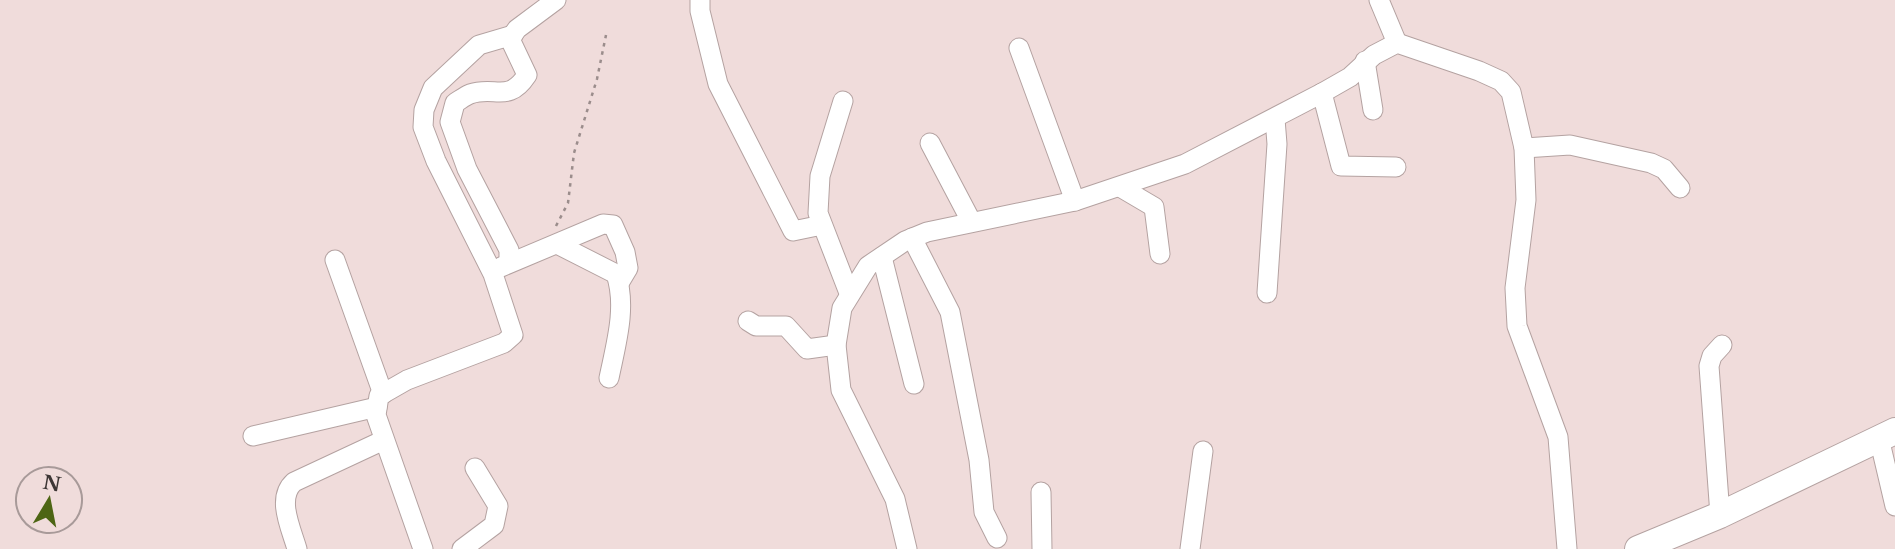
<svg xmlns="http://www.w3.org/2000/svg" width="1895" height="549" viewBox="0 0 1895 549" font-family="'Libre Baskerville',serif">
<style>
.lines{fill:none;stroke-linecap:round;stroke-linejoin:round}
.minor-casing{stroke:#b4a2a1;stroke-width:21}
.major-casing{stroke:#b4a2a1;stroke-width:28}
.path{stroke:#9b8d8c;stroke-width:2.5;stroke-dasharray:3.5 5;stroke-linecap:butt}
.minor{stroke:#fff;stroke-width:19}
.major{stroke:#fff;stroke-width:26}
</style>
<rect width="100%" height="100%" fill="#f0dcdb"/>
<g class="lines">
<g class="minor-casing">
<g id="minor">
<path d="M700 0V11L718 84 793 231 822 225"/>
<path d="M1379 0 1397 43"/>
<path d="M1019 48 1075 201"/>
<path d="M1365 61 1373 110"/>
<path d="M1322 93 1341 166 1396 167"/>
<path d="M843 101 820 176 818 213 849 293"/>
<path d="M930 143 971 221"/>
<path d="M1524 148 1570 145 1651 163 1664 169 1680 188"/>
<path d="M1120 187 1154 207 1160 254"/>
<path d="M912 238 950 312 979 460 984 512 997 538"/>
<path d="M557 244 616 274C627 307 616 344 609 378"/>
<path d="M882 257 914 384"/>
<path d="M335 260 383 394"/>
<path d="M509 263V250L467 169 450 122 455 103C460 100 465 96 470 94 495 85 508 104 527 75L510 39 517 29 556 0"/>
<path d="M501 267 603 224 613 225 625 252 628 268 619 283"/>
<path d="M1267 293 1277 144 1275 119"/>
<path d="M748 321 756 326H786L807 349 836 345"/>
<path d="M253 436 377 407"/>
<path d="M1879 438 1895 506"/>
<path d="M1041 492 1042 549"/>
<path d="M1720 515 1709 366 1712 356 1722 345"/>
<path d="M297 549C291 528 276 498 294 482L384 440"/>
<path d="M423 549 376 415 379 396 407 380 504 343 513 335 493 274 436 161 423 127 424 110 433 88 479 45 513 35"/>
<path d="M462 549 494 525 498 506 475 468"/>
<path d="M907 549 895 499 841 390 836 345 842 308 868 266 905 241 927 232 1075 201 1185 164 1322 93 1350 77 1374 55 1397 43 1479 71 1501 81 1511 92 1524 148 1526 200 1515 288 1517 326 1558 437 1567 549"/>
<path d="M1190 549 1203 451"/>
</g>
</g>
<g class="major-casing">
<path id="major" d="M1638 549 1720 515 1895 431"/>
</g>
<path class="path" d="M556 226 568 203 574 153 597 79 606 35"/>
<use href="#minor" class="minor"/>
<use href="#major" class="major"/>
</g>
<g transform="translate(49 500) rotate(10)"><circle r="33" fill="#f0dcdb" stroke="#a89a99" stroke-width="2"/>
<path d="M0-5L12 26L0 18L-12 26Z" fill="#4d6514"/>
<text y="-10" font-size="19" font-weight="bold" text-anchor="middle" fill="#3d3635">N</text>
</g>
</svg>
